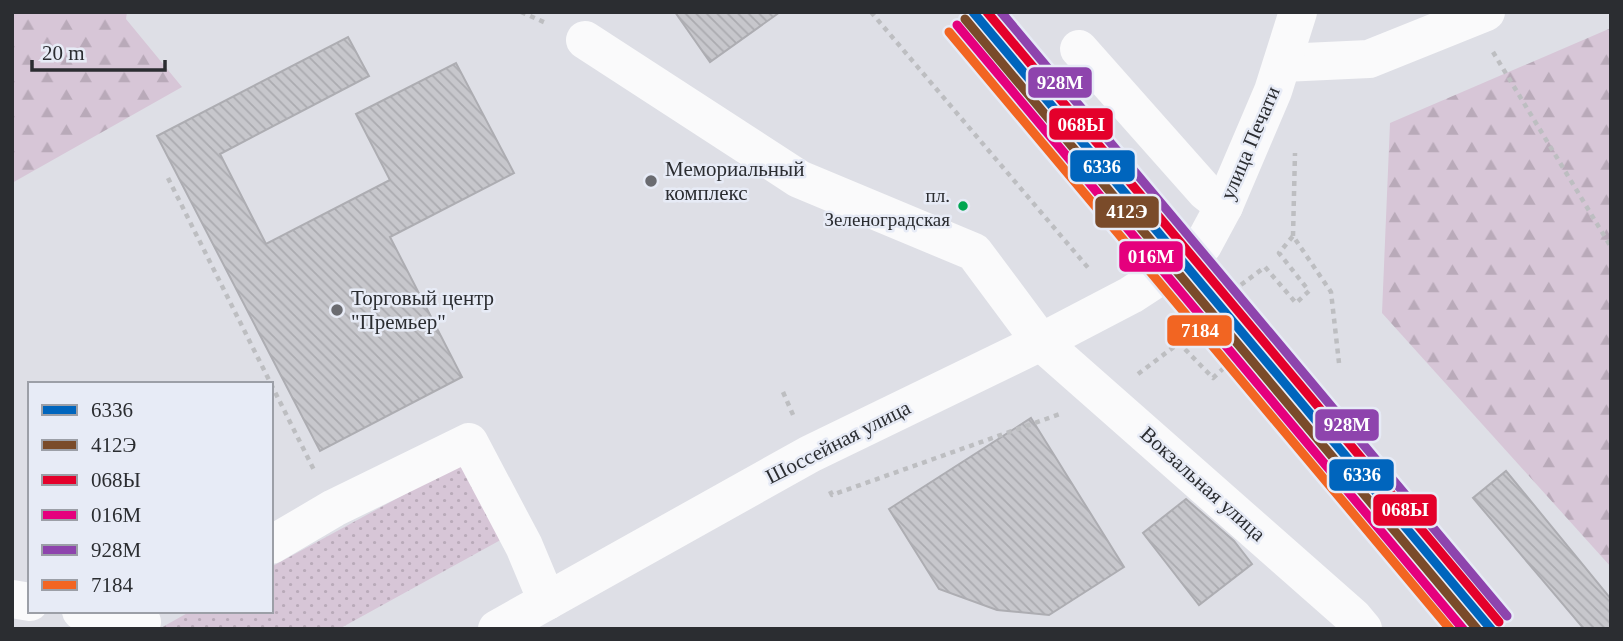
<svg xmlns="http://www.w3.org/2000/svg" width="1623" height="641" viewBox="0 0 1623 641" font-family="Georgia,serif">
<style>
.grass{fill:url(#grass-dots)}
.forest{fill:url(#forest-firs)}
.building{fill:url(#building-back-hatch);stroke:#adadb2;stroke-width:2}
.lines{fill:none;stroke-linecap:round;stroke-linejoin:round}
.path{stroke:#bdbec1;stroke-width:4.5;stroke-dasharray:5 5;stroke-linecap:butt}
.minor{stroke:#fafafb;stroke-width:38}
.rail-1-casing{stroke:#e7ebf6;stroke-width:14}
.rail-2-casing{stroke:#e7ebf6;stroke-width:14}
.rail-3-casing{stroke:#e7ebf6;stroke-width:14}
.rail-4-casing{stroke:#e7ebf6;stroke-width:14}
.rail-5-casing{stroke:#e7ebf6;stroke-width:14}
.rail-6-casing{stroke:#e7ebf6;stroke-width:14}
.rail-1{stroke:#0065bd;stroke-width:9}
.rail-2{stroke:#7a4b2a;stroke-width:9}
.rail-3{stroke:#e4002b;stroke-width:9}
.rail-4{stroke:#e5007d;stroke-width:9}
.rail-5{stroke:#8e44ad;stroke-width:9}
.rail-6{stroke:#f26522;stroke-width:9}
.poi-dot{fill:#6a6b70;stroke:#e7ebf6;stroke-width:2.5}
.bus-dot{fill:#00a651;stroke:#e7ebf6;stroke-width:2.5}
.labels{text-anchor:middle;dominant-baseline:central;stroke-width:5;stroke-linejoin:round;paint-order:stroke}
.bus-label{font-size:19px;fill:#2b2d31;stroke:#e7ebf6;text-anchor:end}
.street-label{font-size:21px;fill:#2b2d31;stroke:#e7ebf6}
.poi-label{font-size:21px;fill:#2b2d31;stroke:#e7ebf6;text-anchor:start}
.line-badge{stroke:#e7ebf6;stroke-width:2.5}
.badge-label{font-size:19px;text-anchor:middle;font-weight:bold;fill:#fff}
</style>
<defs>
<pattern id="grass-dots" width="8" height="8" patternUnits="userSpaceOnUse" patternTransform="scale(1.75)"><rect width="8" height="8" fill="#d7c6d7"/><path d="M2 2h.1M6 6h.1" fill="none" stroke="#b9aab9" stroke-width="1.8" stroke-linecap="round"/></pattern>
<pattern id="forest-firs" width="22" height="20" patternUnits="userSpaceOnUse" patternTransform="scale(1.75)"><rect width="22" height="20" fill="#d7c6d7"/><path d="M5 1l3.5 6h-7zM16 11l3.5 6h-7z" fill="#b9aab9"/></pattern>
<pattern id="building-back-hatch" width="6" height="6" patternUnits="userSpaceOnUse" patternTransform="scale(1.75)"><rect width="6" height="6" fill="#c7c7cc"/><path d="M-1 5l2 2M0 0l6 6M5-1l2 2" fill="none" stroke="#ababb0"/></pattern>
</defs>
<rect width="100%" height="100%" fill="#dedfe6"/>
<path class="grass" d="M464 462 506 537 339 629H159L191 611H271V567Z"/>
<g class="forest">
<path d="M12 12H127L126 19 182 87 12 183Z"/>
<path d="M1611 28V567L1382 313 1390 123Z"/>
</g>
<g class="building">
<path d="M675 12H780L710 62Z"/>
<path d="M348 37 369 76 220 154 266 244 390 180 356 114 456 63 514 173 390 237 462 377 320 451 157 136Z"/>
<path d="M1031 418 1124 567 1049 615 997 610 939 589 889 509Z"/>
<path d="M1506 471 1611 599V629H1584L1473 498Z"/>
<path d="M1186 499 1234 541 1252 564 1199 605 1143 533Z"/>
</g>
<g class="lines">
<g class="path">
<path d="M521 12 546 23"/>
<path d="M871 12 1090 270"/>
<path d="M1493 52 1611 247"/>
<path d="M168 178 314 470"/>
<path d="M1293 236 1295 153"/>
<path d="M1138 374 1179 343 1213 378 1227 365 1189 327 1238 287 1265 267 1296 303 1309 291 1279 253 1293 236 1331 292 1339 363"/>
<path d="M783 392 794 417"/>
<path d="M830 491 832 495 1060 414"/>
</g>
<g class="minor">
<path d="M585 40 799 179 974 252 1041 342 1353 617 1363 629"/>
<path d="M1079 49 1205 191 1224 206"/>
<path d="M1283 63 1369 59 1486 12"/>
<path d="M271 545 334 508 469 442 524 546 547 601"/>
<path d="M12 599 30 602"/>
<path d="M81 611 142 622"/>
<path d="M497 629 810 454 1041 342 1131 295 1183 261 1203 245 1224 206 1273 91 1298 12"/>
</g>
<g class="rail-1-casing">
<path id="rail-1" d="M973 12 1491 629"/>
</g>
<g class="rail-2-casing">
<path id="rail-2" d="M965 19 1477 629"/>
</g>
<g class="rail-3-casing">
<path id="rail-3" d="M987 12 1499 622"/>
</g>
<g class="rail-4-casing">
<path id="rail-4" d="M957 25 1463 629"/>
</g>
<g class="rail-5-casing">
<path id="rail-5" d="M1001 12 1507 616"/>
</g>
<g class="rail-6-casing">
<path id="rail-6" d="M949 32 1450 629"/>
</g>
<use href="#rail-1" class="rail-1"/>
<use href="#rail-2" class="rail-2"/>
<use href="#rail-3" class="rail-3"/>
<use href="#rail-4" class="rail-4"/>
<use href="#rail-5" class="rail-5"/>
<use href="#rail-6" class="rail-6"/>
</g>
<g class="poi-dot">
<circle cx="651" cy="181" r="7"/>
<circle cx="337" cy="310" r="7"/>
</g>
<circle class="bus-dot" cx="963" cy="206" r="6"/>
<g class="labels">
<g class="bus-label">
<text x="950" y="195">пл.<tspan x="950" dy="24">Зеленоградская</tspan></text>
</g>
<g class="street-label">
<text transform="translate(1250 143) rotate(-67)">улица Печати</text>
<text transform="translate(838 442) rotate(-27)">Шоссейная улица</text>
<text transform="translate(1203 484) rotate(42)">Вокзальная улица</text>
</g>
<g class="poi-label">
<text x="665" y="169">Мемориальный<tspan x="665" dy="24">комплекс</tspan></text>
<text x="351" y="298">Торговый центр<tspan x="351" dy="24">"Премьер"</tspan></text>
</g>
</g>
<g class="line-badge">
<rect x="1027" y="66" width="66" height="33" rx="7" fill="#8e44ad"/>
<rect x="1048" y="107" width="66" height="34" rx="7" fill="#e4002b"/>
<rect x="1069" y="149" width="67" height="34" rx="7" fill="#0065bd"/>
<rect x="1094" y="195" width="66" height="34" rx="7" fill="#7a4b2a"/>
<rect x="1118" y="240" width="66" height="33" rx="7" fill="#e5007d"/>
<rect x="1166" y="314" width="67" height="33" rx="7" fill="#f26522"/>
<rect x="1314" y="408" width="66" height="34" rx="7" fill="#8e44ad"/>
<rect x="1328" y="458" width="67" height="34" rx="7" fill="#0065bd"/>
<rect x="1372" y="493" width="66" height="34" rx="7" fill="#e4002b"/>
</g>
<g class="badge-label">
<text x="1060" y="89">928М</text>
<text x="1081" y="131">068Ы</text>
<text x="1102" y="173">6336</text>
<text x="1127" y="218">412Э</text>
<text x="1151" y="263">016М</text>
<text x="1200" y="337">7184</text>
<text x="1347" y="431">928М</text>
<text x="1362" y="481">6336</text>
<text x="1405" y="516">068Ы</text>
</g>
<rect width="1623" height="641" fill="none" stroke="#2b2d31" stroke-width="28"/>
<rect x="28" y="382" width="245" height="231" fill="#e7ebf6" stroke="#9c9fa7" stroke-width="2"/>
<rect x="42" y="405" width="35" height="10" fill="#0065bd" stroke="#9c9fa7" stroke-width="2"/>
<text x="91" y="417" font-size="21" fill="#2b2d31">6336</text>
<rect x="42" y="440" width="35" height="10" fill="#7a4b2a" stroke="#9c9fa7" stroke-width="2"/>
<text x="91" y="452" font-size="21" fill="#2b2d31">412Э</text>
<rect x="42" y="475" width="35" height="10" fill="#e4002b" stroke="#9c9fa7" stroke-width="2"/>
<text x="91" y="487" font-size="21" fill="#2b2d31">068Ы</text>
<rect x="42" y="510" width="35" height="10" fill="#e5007d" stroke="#9c9fa7" stroke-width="2"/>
<text x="91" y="522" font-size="21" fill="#2b2d31">016М</text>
<rect x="42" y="545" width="35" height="10" fill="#8e44ad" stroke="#9c9fa7" stroke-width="2"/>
<text x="91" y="557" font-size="21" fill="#2b2d31">928М</text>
<rect x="42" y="580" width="35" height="10" fill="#f26522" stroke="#9c9fa7" stroke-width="2"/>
<text x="91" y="592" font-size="21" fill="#2b2d31">7184</text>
<path d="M32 60v10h133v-10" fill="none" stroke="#2b2d31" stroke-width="3.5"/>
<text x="42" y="60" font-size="21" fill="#2b2d31" stroke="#e7ebf6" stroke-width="5" paint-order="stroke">20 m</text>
</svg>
